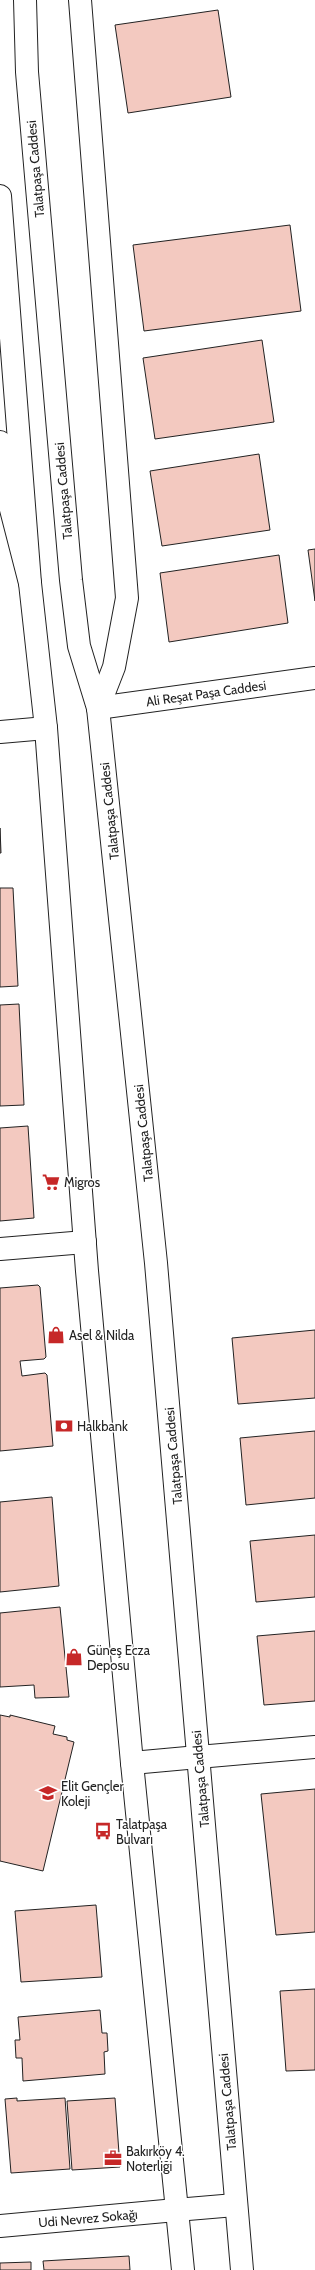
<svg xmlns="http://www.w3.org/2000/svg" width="315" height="2270" viewBox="0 0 315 2270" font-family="Cabin,sans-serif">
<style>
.building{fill:#f3c9c0;stroke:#222}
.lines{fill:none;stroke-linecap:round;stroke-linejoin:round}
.street-casing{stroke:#222;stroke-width:24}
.secondary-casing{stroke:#222;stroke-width:24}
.primary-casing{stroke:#222;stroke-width:24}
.street{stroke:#fff;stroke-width:22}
.secondary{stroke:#fff;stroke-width:22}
.primary{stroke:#fff;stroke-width:22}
.labels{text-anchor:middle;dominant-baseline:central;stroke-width:3;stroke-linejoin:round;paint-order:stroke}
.street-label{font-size:13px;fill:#222;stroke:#fff}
.poi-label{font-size:13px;fill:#222;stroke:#fff;text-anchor:start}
</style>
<rect width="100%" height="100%" fill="#fff"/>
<g class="building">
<path d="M218 10 231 97 128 113 115 25Z"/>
<path d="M290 225 301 311 144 331 133 245Z"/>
<path d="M262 340 274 422 155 439 143 358Z"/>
<path d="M259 454 270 530 162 546 150 471Z"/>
<path d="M315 549V601L308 550Z"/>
<path d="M279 555 288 623 169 642 160 573Z"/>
<path d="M0 828 1 853H0Z"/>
<path d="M0 888H13L18 986 0 987Z"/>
<path d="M19 1004 24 1105 0 1106V1005Z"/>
<path d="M28 1126 34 1218 0 1221V1128Z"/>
<path d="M38 1285 40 1287 46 1357 44 1359 20 1361 22 1376 45 1373 47 1375 53 1446 0 1451V1288Z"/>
<path d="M315 1330V1398L238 1404 232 1338Z"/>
<path d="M315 1431V1498L246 1505 240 1438Z"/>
<path d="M52 1497 59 1586 0 1592V1502Z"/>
<path d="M315 1535V1597L256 1602 250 1541Z"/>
<path d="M60 1607 69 1697 35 1698 34 1685 0 1687V1613Z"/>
<path d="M315 1631V1701L264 1705 257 1636Z"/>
<path d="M0 1715 10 1717V1715L55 1726 53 1734 67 1737V1740L74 1742 43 1871 0 1861Z"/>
<path d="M315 1789V1932L276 1935 261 1794Z"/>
<path d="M96 1905 102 1977 21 1982 15 1911Z"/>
<path d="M315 1989V2070L286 2071 280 1991Z"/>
<path d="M100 2010 102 2033H107L108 2051 104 2052 105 2074 23 2081 22 2058H16L15 2040H20L18 2017Z"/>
<path d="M17 2098V2101L65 2098 70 2169 11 2173 5 2099Z"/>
<path d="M115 2098 120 2167 72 2170 67 2101Z"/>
<path d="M129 2256 130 2270H44L43 2261Z"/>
<path d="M31 2262V2270H0V2263Z"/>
</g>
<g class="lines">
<g class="street-casing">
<g id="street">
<path d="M98 708 315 678"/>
<path d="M0 732 46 728"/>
<path d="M0 1249 85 1242"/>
<path d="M198 1757 315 1747"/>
<path d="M0 2226 176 2210"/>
</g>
</g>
<g class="secondary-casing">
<g id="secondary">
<path d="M25 0 27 72 71 580 79 646 98 708 156 1263 242 2270"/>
<path d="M0 196 30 583 46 728 87 1271 132 1763 183 2270"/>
</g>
</g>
<g class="primary-casing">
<g id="primary">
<path d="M80 0 127 598 114 667 98 708"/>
<path d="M0 442 6 490 30 583"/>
<path d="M132 1763 198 1757"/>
<path d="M176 2210 235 2205"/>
</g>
</g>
<use href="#street" class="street"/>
<use href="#secondary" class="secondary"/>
<use href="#primary" class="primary"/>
</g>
<defs>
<g id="supermarket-bare" transform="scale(1.38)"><path d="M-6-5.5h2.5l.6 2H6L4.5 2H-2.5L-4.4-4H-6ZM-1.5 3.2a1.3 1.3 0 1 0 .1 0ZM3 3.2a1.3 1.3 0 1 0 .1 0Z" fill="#c62828" stroke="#fff" stroke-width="2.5" paint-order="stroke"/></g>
<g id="shop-bare" transform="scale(1.38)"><path d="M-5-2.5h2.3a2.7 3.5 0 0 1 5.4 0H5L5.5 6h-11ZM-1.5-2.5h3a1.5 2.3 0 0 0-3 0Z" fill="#c62828" stroke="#fff" stroke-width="2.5" paint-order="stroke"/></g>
<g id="bank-bare" transform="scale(1.38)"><path d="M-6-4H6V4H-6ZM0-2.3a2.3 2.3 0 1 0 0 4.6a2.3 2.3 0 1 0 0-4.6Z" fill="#c62828" stroke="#fff" stroke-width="2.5" paint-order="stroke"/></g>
<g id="school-bare" transform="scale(1.38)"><path d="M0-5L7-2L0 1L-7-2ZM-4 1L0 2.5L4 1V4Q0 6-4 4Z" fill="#c62828" stroke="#fff" stroke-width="2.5" paint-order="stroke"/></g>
<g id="bus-bare" transform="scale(1.38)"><path d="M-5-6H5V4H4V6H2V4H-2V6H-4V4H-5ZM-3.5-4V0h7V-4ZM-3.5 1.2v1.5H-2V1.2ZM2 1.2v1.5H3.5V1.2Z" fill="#c62828" stroke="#fff" stroke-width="2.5" paint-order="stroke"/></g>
<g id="office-bare" transform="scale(1.38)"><path d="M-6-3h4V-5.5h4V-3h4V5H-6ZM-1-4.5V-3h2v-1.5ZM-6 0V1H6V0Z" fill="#c62828" stroke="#fff" stroke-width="2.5" paint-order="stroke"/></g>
</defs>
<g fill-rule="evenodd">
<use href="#supermarket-bare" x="51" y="1182"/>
<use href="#shop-bare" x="56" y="1335"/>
<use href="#bank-bare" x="64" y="1426"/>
<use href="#shop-bare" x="74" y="1657"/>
<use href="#school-bare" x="48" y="1793"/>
<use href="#bus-bare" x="103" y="1831"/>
<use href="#office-bare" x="113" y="2158"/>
</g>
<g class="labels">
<g class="street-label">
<text transform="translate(35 169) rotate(-95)">Talatpaşa Caddesi</text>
<text transform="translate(63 491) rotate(-95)">Talatpaşa Caddesi</text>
<text transform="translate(206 693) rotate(-8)">Ali Reşat Paşa Caddesi</text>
<text transform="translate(109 811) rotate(-96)">Talatpaşa Caddesi</text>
<text transform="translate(143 1133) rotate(-96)">Talatpaşa Caddesi</text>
<text transform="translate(173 1456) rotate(-95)">Talatpaşa Caddesi</text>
<text transform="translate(200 1779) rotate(-95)">Talatpaşa Caddesi</text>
<text transform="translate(227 2102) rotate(-95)">Talatpaşa Caddesi</text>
<text transform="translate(88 2218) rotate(-5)">Udi Nevrez Sokağı</text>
</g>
<g class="poi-label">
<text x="64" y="1182">Migros</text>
<text x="69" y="1335">Asel &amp; Nilda</text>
<text x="77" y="1426">Halkbank</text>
<text x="87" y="1650">Güneş Ecza<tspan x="87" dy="15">Deposu</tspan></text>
<text x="61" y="1786">Elit Gençler<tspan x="61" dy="15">Koleji</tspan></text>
<text x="116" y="1824">Talatpaşa<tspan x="116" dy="15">Bulvarı</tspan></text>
<text x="126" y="2151">Bakırköy 4.<tspan x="126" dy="15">Noterliği</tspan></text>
</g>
</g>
</svg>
